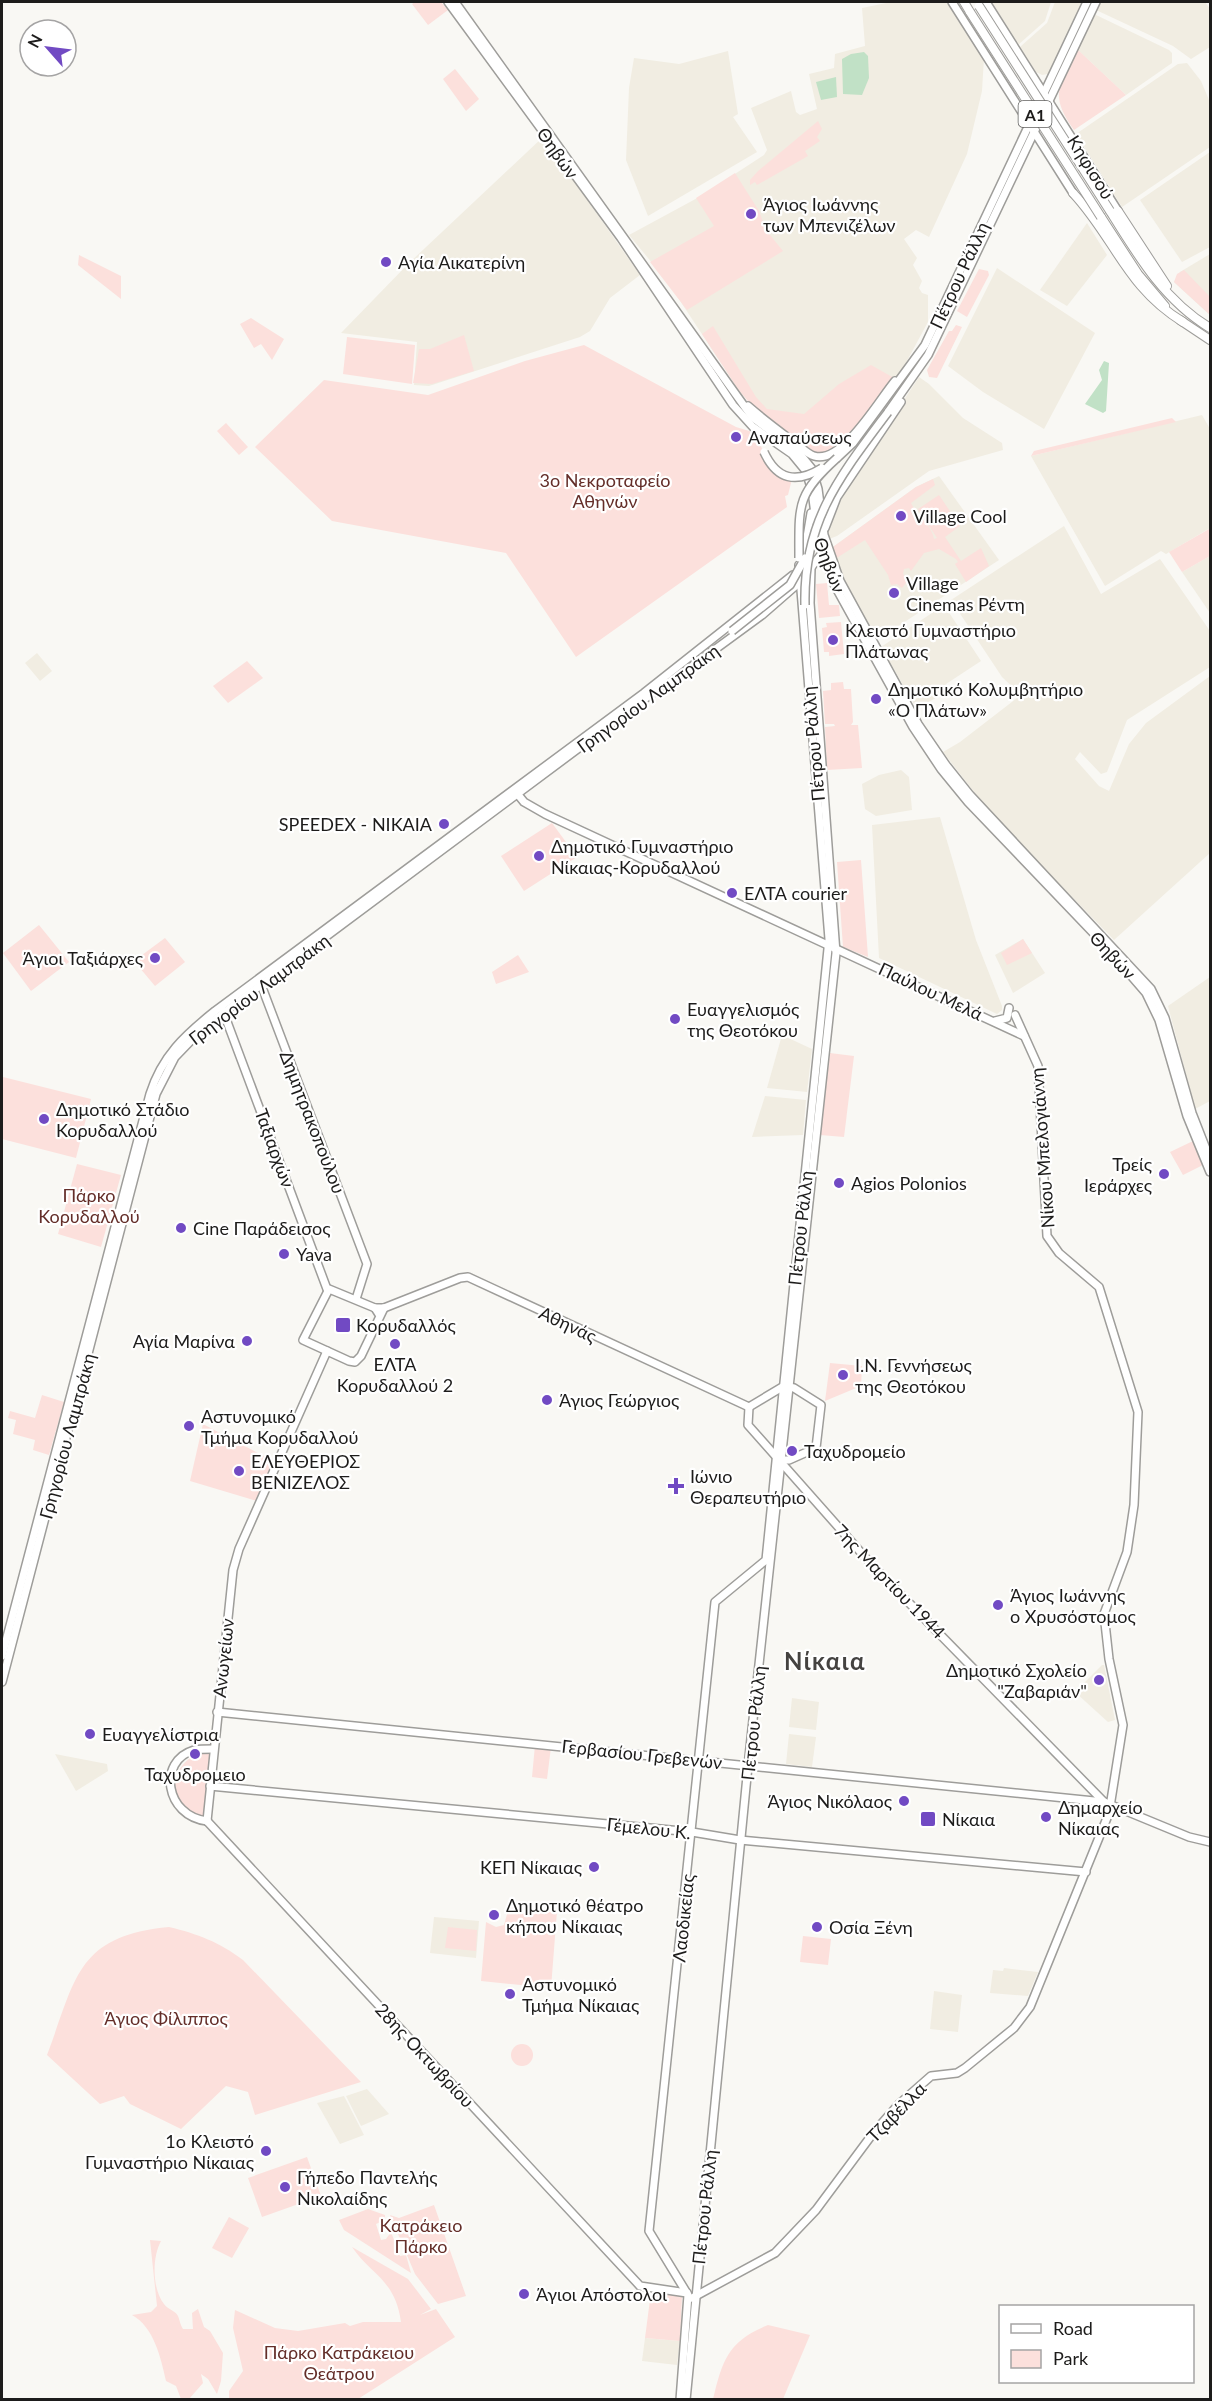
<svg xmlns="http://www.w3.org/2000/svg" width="1212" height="2401" viewBox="0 0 1212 2401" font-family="Lato,sans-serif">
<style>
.built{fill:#f1ede2}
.green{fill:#fce0dc}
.water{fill:#c1e1c6}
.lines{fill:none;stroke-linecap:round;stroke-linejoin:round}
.major-casing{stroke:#9e9d9a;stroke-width:10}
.highway-casing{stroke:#9e9d9a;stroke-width:10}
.major{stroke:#fff;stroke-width:7}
.highway{stroke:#fff;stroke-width:8}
.major-bridge-casing{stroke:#9e9d9a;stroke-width:10;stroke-linecap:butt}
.highway-bridge-casing{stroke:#9e9d9a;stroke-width:10;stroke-linecap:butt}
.major-bridge{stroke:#fff;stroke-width:7}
.highway-bridge{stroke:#fff;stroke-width:8}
.poi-dot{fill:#714ac3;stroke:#fff;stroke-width:2}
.labels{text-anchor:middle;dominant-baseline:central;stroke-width:4.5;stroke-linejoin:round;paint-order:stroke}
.shield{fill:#fff;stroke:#61605f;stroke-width:1.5}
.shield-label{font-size:16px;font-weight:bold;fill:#1d1c1b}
.street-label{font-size:18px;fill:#1d1c1b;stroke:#fff}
.poi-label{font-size:18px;fill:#1d1c1b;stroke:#fff;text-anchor:start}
.park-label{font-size:18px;fill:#642e29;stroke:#fff}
.district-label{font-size:24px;font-weight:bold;letter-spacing:1.5px;fill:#454341;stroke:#fff}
</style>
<rect width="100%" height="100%" fill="#f9f8f4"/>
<g class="built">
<path d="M891 2H948L984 58 982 91 967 154 929 237 916 230 904 239 917 258 913 265 922 281 919 288 922 293 928 295V322L902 370 832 452 742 395 667 281 629 235 701 196 764 155 767 150 751 108 791 91 796 112 800 115 817 109 809 74 834 68 835 54 865 46 862 8Z"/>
<path d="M992 2H1051L1045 21 1018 45Z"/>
<path d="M1055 2H1084L1052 68 1048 74 1042 75 1036 72 1020 47 1047 23Z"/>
<path d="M1100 2H1205L1210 9V47L1191 59 1173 46 1096 10Z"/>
<path d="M1094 14 1169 50 1172 53V63L1126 95 1077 49Z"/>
<path d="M728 51 738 114 733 117 757 152 648 216 626 160 629 88 634 58 679 64Z"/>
<path d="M1187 63 1201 81 1209 100 1210 147 1122 207 1076 134 1178 64Z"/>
<path d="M543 137 640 275 610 298 590 331 580 337 429 386 414 385 417 342 341 333 408 264Z"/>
<path d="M1210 152V247L1182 262 1140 200Z"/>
<path d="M1087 223 1107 255 1067 306 1040 290Z"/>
<path d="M1210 254V315L1174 282 1180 272Z"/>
<path d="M997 268 1095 333 1044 429 983 392 948 366Z"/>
<path d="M919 377 929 384 963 418 1002 443 1003 450 929 471 837 536 829 539 827 531 835 505Z"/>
<path d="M1202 415 1210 429V528L1166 554 1161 551 1105 586 1031 456Z"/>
<path d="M939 476 999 560 877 640 839 570 833 547 916 487Z"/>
<path d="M1064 526 1101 594 1160 559 1210 631V667L1127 720 1107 772 1101 774 1080 752 1075 759 1099 786 1109 791 1129 744 1146 723 1210 676V853L1114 940 991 814 943 752 960 742 1021 695 1002 677 951 600Z"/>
<path d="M1210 556V613L1182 572Z"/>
<path d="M944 605 981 661 946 684 949 690 917 709 881 647Z"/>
<path d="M37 653 52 671 40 681 25 663Z"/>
<path d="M901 770 909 777 912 810 876 816 865 809 862 784 879 775Z"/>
<path d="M940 817 976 940 1002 1006V1010L997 1014 879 958 872 825Z"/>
<path d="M1023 939 1045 973 1013 993 995 955Z"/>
<path d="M1210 977V1101L1195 1109 1168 1006Z"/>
<path d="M782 1035 812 1049 807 1092 767 1088Z"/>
<path d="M765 1096 806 1100 803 1135 752 1137Z"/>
<path d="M1102 1665H1104L1115 1720 1108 1722 1075 1692Z"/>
<path d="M792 1698 819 1702 816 1730 789 1727Z"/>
<path d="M789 1734 816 1737 812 1767 786 1764Z"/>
<path d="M55 1754 107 1764 108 1771 76 1791Z"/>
<path d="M434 1917 479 1921 476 1958 430 1953Z"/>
<path d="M1004 1968 1038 1972 1028 1996 990 1993 993 1970 1003 1971Z"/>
<path d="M934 1991 962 1995 958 2032 930 2029Z"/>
<path d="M367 2089 389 2114 361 2126 346 2096Z"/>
<path d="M344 2096 364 2135 340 2144 317 2103Z"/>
<path d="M645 2338 680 2341 677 2365 642 2361Z"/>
</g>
<g class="green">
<path d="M415 2H441L448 10 428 25 412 4Z"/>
<path d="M1077 49 1126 95 1074 130C1048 93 1060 86 1077 49Z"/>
<path d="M455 69 479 99 466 111 443 79Z"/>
<path d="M818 121 822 129 817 137 820 141 805 151 808 156 757 185 755 182 750 185V180L758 171Z"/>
<path d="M735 173 759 211 766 230 783 251 687 310 650 262 714 226 696 198Z"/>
<path d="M79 255 121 276V299L78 265Z"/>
<path d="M979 269 988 271 989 275 967 317 957 311Z"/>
<path d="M1184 270 1210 297V315L1174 282 1177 274Z"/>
<path d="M251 318 284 339 272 360 261 344 254 348 240 324Z"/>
<path d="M956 325 962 327 937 378 929 377 927 370 949 331H952Z"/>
<path d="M713 326 756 397 767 409 804 414 839 384 871 365 894 378 851 434 832 452 815 454 756 411 738 389 702 334Z"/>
<path d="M464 335 474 371 432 384 413 383 419 349H430Z"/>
<path d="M347 337 415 345 412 384 343 374Z"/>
<path d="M584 345 736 427 756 433 769 467 792 479 788 495 785 496 787 507 576 657 506 553 332 521 255 447 324 380 428 395 525 361Z"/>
<path d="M1172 418 1176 422 1031 456 1034 451Z"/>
<path d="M226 423 248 447 239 455 217 431Z"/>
<path d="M933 479 935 485 911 503C917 516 932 525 934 539L937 538 918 509 939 495 960 526 945 537 961 561 981 548 989 566 966 582 955 564 958 562 956 559 939 549 924 553 911 571 909 568 904 569 903 574 908 580 902 588 897 584 891 585 888 575 865 540 835 559 833 547 916 487Z"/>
<path d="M1209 529 1210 556 1182 572 1169 552Z"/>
<path d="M827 583 829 605H839L840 616 819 618 816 584Z"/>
<path d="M841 622 844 654 829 656V652H824L822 628 827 627 826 623Z"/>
<path d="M247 661 263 678 228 703 213 686Z"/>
<path d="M843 682 844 689H851L853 722 851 725H858L862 768 827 770 825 727 835 726 834 724H825L823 691 831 690V683Z"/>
<path d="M552 823 577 857 524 891 501 856Z"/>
<path d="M861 860 868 957 843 947 837 862Z"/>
<path d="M39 925 69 962 31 991 3 953Z"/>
<path d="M165 938 185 962 155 986 134 961Z"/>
<path d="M1023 939 1032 953 1007 965 1001 953Z"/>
<path d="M518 955 529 972 496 984 492 972Z"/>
<path d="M830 1053 854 1056 844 1137 820 1135Z"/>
<path d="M3 1077 91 1099 76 1158 2 1139Z"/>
<path d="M1193 1141 1203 1165 1183 1175 1170 1152Z"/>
<path d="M77 1164 121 1175 101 1247 58 1234Z"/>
<path d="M830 1363 862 1366 861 1386 825 1401Z"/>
<path d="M42 1395 64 1402 49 1455 33 1450 35 1440 13 1434 16 1420 8 1418 10 1411 35 1418Z"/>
<path d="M203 1424 275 1462 257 1501 190 1481Z"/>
<path d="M535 1745 551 1747 547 1779 532 1777Z"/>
<path d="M200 1752 210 1753 204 1817C162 1811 166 1768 200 1752Z"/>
<path d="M509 1907 557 1911 551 1988 481 1981 486 1922 496 1927 504 1925Z"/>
<path d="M169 1927C198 1934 219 1942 243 1960L361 2082 255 2115 248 2092 226 2086 181 2129 130 2104 124 2096 100 2104 47 2055C76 1979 76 1936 169 1927Z"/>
<path d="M448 1927 477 1930 476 1951 445 1948Z"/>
<path d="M803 1936 831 1939 828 1965 800 1962Z"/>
<circle cx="522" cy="2055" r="11"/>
<path d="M307 2157 321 2196 262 2217 248 2178Z"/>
<path d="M434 2205 466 2296 438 2304 415 2274 390 2215 399 2218Z"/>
<path d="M368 2209 385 2215V2220L376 2224 381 2240 386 2239 391 2232 400 2256 406 2255 411 2273 344 2230 339 2220Z"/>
<path d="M229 2217 249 2228 232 2258 212 2248Z"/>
<path d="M150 2240 161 2241C152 2257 152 2289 164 2304 168 2310 175 2310 178 2316 180 2321 180 2324 183 2329H193L192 2313 198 2309 204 2327 210 2331 223 2353 221 2381 217 2394 208 2379 201 2374 203 2383 189 2399H181L176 2386 166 2381C161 2358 154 2327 132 2315L151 2312 157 2306Z"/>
<path d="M352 2247 408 2279 431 2309 420 2315 436 2309 455 2337 358 2399H229V2391L243 2371 233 2328 235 2310 275 2328 298 2331 345 2323 350 2326 363 2322H401C395 2279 371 2275 352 2247Z"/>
<path d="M651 2292 682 2296 680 2341 645 2338Z"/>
<path d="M768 2325 810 2335 783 2399H713C722 2361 728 2341 768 2325Z"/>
</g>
<g class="water">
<path d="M864 52 868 56 869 78 862 95 843 94 842 59 851 54Z"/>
<path d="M836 77 837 97 821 100 816 82Z"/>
<path d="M1104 361 1109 363 1106 411 1103 413 1085 404 1102 380 1099 370Z"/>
</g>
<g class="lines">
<g class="major-casing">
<g id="major">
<path d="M448 2 621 238 733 405 753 427 792 454 806 471 812 491 818 537 834 584 913 727 941 769 968 802 1101 941 1146 993 1159 1020 1187 1116 1210 1172"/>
<path d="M455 2 752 417 799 453 812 469 818 489 824 535 840 581 918 724 946 765 970 795 1151 989 1165 1018 1192 1113 1210 1159"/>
<path d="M952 2 1073 193"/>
<path d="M986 2 1118 211"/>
<path d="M748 406C764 420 779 431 795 443 801 447 807 454 814 456 842 465 879 400 895 381"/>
<path d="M888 412 928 355 1096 2"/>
<path d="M837 458 853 443 925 345 1087 2"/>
<path d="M825 528 837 497 901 402"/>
<path d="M803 561 811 513"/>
<path d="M809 570 827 547"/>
<path d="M515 791 524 802 545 814 1024 1036"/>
<path d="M260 982 367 1264 356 1299"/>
<path d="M223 1011 327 1289"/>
<path d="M995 1021 1007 1018 1009 1008"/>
<path d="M375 1308H384L460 1278 468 1277 749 1407"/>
<path d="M380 1316 375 1308 329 1289 303 1340 349 1361 355 1362 361 1356 384 1308"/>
<path d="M749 1407 748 1425 872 1565 1104 1802 1189 1837 1210 1842"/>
<path d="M749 1407 784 1386 794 1388 821 1405 816 1448 789 1460H779"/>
<path d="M2 1656 150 1094C162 1056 185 1035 215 1011L644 693 793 575"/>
<path d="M2 1682 156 1094 175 1057 202 1029 662 686 676 678 762 615 801 581"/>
<path d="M217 1712 1104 1802"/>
<path d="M210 1786 692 1832 740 1840 1086 1872"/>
<path d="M207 1821 640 2286 687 2293"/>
<path d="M207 1821 233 1570 239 1549 327 1351"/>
<path d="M207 1821C165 1816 157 1761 194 1750 200 1749 207 1749 213 1749"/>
<path d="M692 2298 775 2253 816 2210 874 2132 898 2105 931 2076 957 2073 965 2068 1014 2028 1030 2007 1109 1813 1123 1725 1109 1659 1104 1614 1127 1552 1134 1505 1138 1412 1099 1287 1059 1253 1047 1236 1038 1066 1015 1015"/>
<path d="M680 2400 688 2295 649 2231 715 1602 766 1560 829 939 799 565"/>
<path d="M686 2400 748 1766 836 953 810 603 811 568"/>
</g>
</g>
<g class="highway-casing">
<g id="highway">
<path d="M964 2 970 12"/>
<path d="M1073 193C1115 238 1126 287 1183 322"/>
<path d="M1110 211C1138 256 1164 300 1210 328"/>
<path d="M1118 211 1167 286"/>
<path d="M1101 217 1138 274 1165 306"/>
<path d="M1180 320 1210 340"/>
</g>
</g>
<use href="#major" class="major"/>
<use href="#highway" class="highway"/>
<g class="major-bridge-casing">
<g id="major-bridge">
<path d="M764 452C777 480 796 484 822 468"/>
<path d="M799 558C799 505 796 495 837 458"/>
<path d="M805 605C803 521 840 476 888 412"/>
<path d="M732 631 790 585 805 558"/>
</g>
</g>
<g class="highway-bridge-casing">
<g id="highway-bridge">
<path d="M979 6 1110 211"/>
<path d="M970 12 1101 217"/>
</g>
</g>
<use href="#major-bridge" class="major-bridge"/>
<use href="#highway-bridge" class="highway-bridge"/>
</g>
<g class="poi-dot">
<circle cx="751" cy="214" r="6"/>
<circle cx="386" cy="262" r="6"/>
<circle cx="736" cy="437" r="6"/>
<circle cx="901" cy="516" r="6"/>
<circle cx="894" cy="593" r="6"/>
<circle cx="833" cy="640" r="6"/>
<circle cx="876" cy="699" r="6"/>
<circle cx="444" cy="824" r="6"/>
<circle cx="539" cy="856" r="6"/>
<circle cx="732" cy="893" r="6"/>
<circle cx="155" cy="958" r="6"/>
<circle cx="675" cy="1019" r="6"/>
<circle cx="44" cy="1119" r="6"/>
<circle cx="1164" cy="1174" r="6"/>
<circle cx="839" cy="1183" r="6"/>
<circle cx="181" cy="1228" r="6"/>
<circle cx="284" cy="1254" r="6"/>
<rect x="335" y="1317" width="16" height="16" rx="3"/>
<circle cx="247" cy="1341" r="6"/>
<circle cx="395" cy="1344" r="6"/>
<circle cx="843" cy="1375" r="6"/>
<circle cx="547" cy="1400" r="6"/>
<circle cx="189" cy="1426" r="6"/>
<circle cx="792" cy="1451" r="6"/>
<circle cx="239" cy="1471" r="6"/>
<path d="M673 1477h6v6h6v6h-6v6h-6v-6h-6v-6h6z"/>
<circle cx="998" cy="1605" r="6"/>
<circle cx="1099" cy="1680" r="6"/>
<circle cx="90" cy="1734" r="6"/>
<circle cx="195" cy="1754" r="6"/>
<circle cx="904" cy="1801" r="6"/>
<circle cx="1046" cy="1817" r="6"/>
<rect x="920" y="1811" width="16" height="16" rx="3"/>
<circle cx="594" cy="1867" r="6"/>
<circle cx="494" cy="1915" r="6"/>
<circle cx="817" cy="1927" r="6"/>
<circle cx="510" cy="1994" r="6"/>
<circle cx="266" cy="2151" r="6"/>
<circle cx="285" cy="2187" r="6"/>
<circle cx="524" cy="2294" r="6"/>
</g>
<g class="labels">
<rect class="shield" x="1018.5" y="101" width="33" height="26" rx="4.5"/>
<g class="shield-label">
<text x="1035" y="114">Α1</text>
</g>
<g class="street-label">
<text transform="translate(558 153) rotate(55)">Θηβών</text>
<text transform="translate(1091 167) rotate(58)">Κηφισού</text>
<text transform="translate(959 275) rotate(-65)">Πέτρου Ράλλη</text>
<text transform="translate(830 565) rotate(69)">Θηβών</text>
<text transform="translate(648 698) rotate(-36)">Γρηγορίου Λαμπράκη</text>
<text transform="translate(813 744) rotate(-95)">Πέτρου Ράλλη</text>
<text transform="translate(1113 955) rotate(47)">Θηβών</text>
<text transform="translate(259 989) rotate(-37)">Γρηγορίου Λαμπράκη</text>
<text transform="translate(931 991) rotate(25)">Παύλου Μελά</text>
<text transform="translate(313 1122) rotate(69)">Δημητρακοπούλου</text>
<text transform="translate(275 1148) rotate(70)">Ταξιαρχών</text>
<text transform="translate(1042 1148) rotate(-94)">Νίκου Μπελογιάννη</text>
<text transform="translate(800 1228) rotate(-84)">Πέτρου Ράλλη</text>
<text transform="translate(568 1324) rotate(25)">Αθηνάς</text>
<text transform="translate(67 1436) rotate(-75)">Γρηγορίου Λαμπράκη</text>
<text transform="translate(890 1581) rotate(46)">7ης Μαρτίου 1944</text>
<text transform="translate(223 1658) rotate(-84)">Ανωγείων</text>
<text transform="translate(753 1723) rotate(-84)">Πέτρου Ράλλη</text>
<text transform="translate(642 1754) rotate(6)">Γερβασίου Γρεβενών</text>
<text transform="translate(649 1828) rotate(6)">Γέμελου Κ.</text>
<text transform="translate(683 1918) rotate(-84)">Λαοδικείας</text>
<text transform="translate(425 2055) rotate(47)">28ης Οκτωβρίου</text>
<text transform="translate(896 2112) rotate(-46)">Τζαβέλλα</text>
<text transform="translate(704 2207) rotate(-84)">Πέτρου Ράλλη</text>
</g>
<g class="poi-label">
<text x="763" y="204">Άγιος Ιωάννης<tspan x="763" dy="21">των Μπενιζέλων</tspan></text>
<text x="398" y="262">Αγία Αικατερίνη</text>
<text x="748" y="437">Αναπαύσεως</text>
<text x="913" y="516">Village Cool</text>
<text x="906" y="583">Village<tspan x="906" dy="21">Cinemas Ρέντη</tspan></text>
<text x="845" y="630">Κλειστό Γυμναστήριο<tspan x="845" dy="21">Πλάτωνας</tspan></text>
<text x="888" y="689">Δημοτικό Κολυμβητήριο<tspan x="888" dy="21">«Ο Πλάτων»</tspan></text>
<text x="432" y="824" text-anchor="end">SPEEDEX - ΝΙΚΑΙΑ</text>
<text x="551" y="846">Δημοτικό Γυμναστήριο<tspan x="551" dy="21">Νίκαιας-Κορυδαλλού</tspan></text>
<text x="744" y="893">ΕΛΤΑ courier</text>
<text x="143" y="958" text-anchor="end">Άγιοι Ταξιάρχες</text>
<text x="687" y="1009">Ευαγγελισμός<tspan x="687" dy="21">της Θεοτόκου</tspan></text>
<text x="56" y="1109">Δημοτικό Στάδιο<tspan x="56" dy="21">Κορυδαλλού</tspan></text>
<text x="1152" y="1164" text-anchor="end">Τρείς<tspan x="1152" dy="21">Ιεράρχες</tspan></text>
<text x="851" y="1183">Agios Polonios</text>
<text x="193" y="1228">Cine Παράδεισος</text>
<text x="296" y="1254">Yava</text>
<text x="356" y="1325">Κορυδαλλός</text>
<text x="235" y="1341" text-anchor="end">Αγία Μαρίνα</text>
<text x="395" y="1364" text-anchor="middle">ΕΛΤΑ<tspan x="395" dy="21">Κορυδαλλού 2</tspan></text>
<text x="855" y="1365">Ι.Ν. Γεννήσεως<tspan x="855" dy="21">της Θεοτόκου</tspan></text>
<text x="559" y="1400">Άγιος Γεώργιος</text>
<text x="201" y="1416">Αστυνομικό<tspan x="201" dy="21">Τμήμα Κορυδαλλού</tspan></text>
<text x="804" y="1451">Ταχυδρομείο</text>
<text x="251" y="1461">ΕΛΕΥΘΕΡΙΟΣ<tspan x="251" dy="21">ΒΕΝΙΖΕΛΟΣ</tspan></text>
<text x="690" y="1476">Ιώνιο<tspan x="690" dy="21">Θεραπευτήριο</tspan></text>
<text x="1010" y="1595">Άγιος Ιωάννης<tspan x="1010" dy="21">ο Χρυσόστομος</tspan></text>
<text x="1087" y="1670" text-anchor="end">Δημοτικό Σχολείο<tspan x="1087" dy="21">"Ζαβαριάν"</tspan></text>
<text x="102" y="1734">Ευαγγελίστρια</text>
<text x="195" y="1774" text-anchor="middle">Ταχυδρομειο</text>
<text x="892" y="1801" text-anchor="end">Άγιος Νικόλαος</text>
<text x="1058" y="1807">Δημαρχείο<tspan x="1058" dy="21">Νίκαιας</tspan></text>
<text x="942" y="1819">Νίκαια</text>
<text x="582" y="1867" text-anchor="end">ΚΕΠ Νίκαιας</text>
<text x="506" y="1905">Δημοτικό θέατρο<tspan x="506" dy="21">κήπου Νίκαιας</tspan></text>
<text x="829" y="1927">Οσία Ξένη</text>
<text x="522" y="1984">Αστυνομικό<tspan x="522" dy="21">Τμήμα Νίκαιας</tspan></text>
<text x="254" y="2141" text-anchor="end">1ο Κλειστό<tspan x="254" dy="21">Γυμναστήριο Νίκαιας</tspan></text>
<text x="297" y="2177">Γήπεδο Παντελής<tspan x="297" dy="21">Νικολαίδης</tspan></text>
<text x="536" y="2294">Άγιοι Απόστολοι</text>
</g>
<g class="park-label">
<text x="605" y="480">3ο Νεκροταφείο<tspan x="605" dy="21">Αθηνών</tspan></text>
<text x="89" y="1195">Πάρκο<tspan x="89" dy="21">Κορυδαλλού</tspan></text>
<text x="166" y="2018">Άγιος Φίλιππος</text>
<text x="421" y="2225">Κατράκειο<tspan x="421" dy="21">Πάρκο</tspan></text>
<text x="339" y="2352">Πάρκο Κατράκειου<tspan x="339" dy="21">Θεάτρου</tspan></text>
</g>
<g class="district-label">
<text x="825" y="1660">Νίκαια</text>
</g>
</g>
<rect width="1212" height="2401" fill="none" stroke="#1d1c1b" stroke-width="6"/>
<rect x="999" y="2305" width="195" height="78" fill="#ffffff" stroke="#a5a4a4" stroke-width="1.5"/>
<rect x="1011" y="2324" width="30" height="9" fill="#ffffff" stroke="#a5a4a4" stroke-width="1.5"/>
<text x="1053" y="2335" font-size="18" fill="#1d1c1b">Road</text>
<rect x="1011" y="2350" width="30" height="18" fill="#fce0dc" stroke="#a5a4a4" stroke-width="1.5"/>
<text x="1053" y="2365" font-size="18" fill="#1d1c1b">Park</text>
<g transform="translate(48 48) rotate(298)"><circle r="28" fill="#ffffff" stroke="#a5a4a4" stroke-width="1.5"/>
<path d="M0-4.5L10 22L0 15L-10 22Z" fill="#714ac3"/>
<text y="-9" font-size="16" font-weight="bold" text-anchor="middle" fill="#1d1c1b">N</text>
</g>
</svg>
